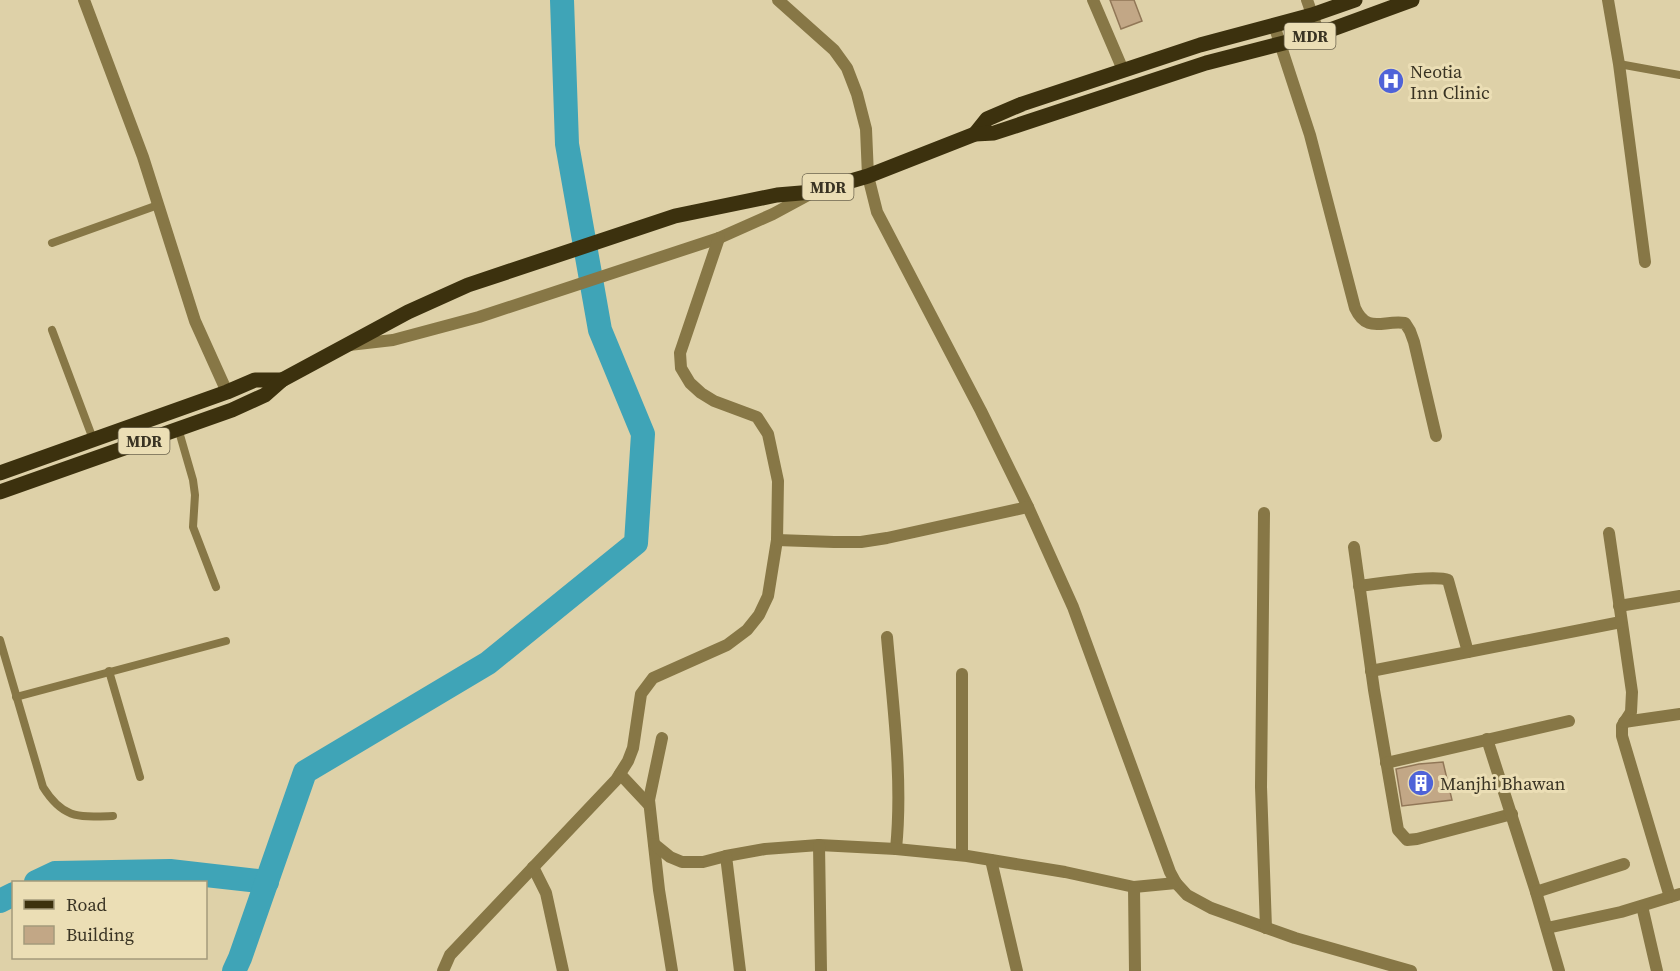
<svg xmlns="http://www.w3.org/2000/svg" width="1680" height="971" viewBox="0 0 1680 971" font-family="'Source Serif 4',serif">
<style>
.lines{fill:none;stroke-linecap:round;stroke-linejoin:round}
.river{stroke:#3fa4b7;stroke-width:24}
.building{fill:#c2a786;stroke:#917757;stroke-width:1.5}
.service{stroke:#877746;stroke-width:8}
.minor{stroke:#877746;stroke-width:12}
.primary{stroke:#3c310e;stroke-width:15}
.labels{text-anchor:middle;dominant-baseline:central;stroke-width:6;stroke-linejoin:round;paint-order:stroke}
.shield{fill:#ebdeb5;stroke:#6e664f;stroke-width:1.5}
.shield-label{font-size:16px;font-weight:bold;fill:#393323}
.poi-label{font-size:18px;fill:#393323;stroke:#ebdeb5;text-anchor:start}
</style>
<rect width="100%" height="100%" fill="#ded1a8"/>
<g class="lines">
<g class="river">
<path d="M36 882 55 873 170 871 267 882"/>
<path d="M0 901 14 894"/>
<path d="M234 971 240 958 305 772 488 663 636 543 643 434 600 330 567 144 562 0"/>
</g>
</g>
<g class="building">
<path d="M1110 0H1134L1142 21 1121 29Z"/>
<path d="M1443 762 1452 800 1402 806 1396 769 1419 764Z"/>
</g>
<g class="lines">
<g class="service">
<path d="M1619 64 1680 75"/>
<path d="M52 243 158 205"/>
<path d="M52 330 93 439"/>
<path d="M178 428 193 480 195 495 193 527 216 587"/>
<path d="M0 640 43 787C63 819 78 817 113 816"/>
<path d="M109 671 140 777"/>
<path d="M16 697 226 641"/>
</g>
<g class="minor">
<path d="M84 0 143 157 195 321 227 392"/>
<path d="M778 0 834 50 847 68 857 94 866 129 868 176 877 212 981 411 1028 507 1073 607 1170 872 1176 883 1187 895 1211 908 1295 938 1411 971"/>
<path d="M1093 0 1123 70"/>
<path d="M1307 0 1319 34"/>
<path d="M1608 0 1619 64 1645 262"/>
<path d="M1274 25 1310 135 1355 308C1367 334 1382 320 1405 323L1410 331 1414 342 1436 436"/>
<path d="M349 345 393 340 479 317 719 238 773 214 810 194"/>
<path d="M1264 513 1261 787 1266 928"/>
<path d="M1609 533 1632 692 1631 712 1622 726V736L1670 897"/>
<path d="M777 540 834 542H861L887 538 1028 507"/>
<path d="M1354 547 1374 690 1398 830 1407 840 1417 839 1512 814"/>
<path d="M1359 586C1377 584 1435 574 1448 580L1468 652"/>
<path d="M1619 606 1680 596"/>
<path d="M887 637C893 707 903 779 896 849"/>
<path d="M1371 671 1621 622"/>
<path d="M962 674V855"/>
<path d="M1624 722 1680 714"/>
<path d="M662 738 649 800 659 890 672 971"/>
<path d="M1487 739 1536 892 1559 971"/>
<path d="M1386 763 1569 721"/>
<path d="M620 774 649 805"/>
<path d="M654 844 670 857 682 862H703L726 856 765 849 819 845 896 849 967 856 1065 872 1134 887 1176 883"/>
<path d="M819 845 821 971"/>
<path d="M726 856 740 971"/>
<path d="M991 860 1017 971"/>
<path d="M533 867 546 893 563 971"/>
<path d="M1134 887 1135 971"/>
<path d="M1536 892 1624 864"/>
<path d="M1642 906 1657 971"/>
<path d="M1547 928 1621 912 1680 894"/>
<path d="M443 971 450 955 616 780 628 761 633 748 641 694 653 678 727 645 747 630 759 615 768 596 777 540 778 481 768 434 757 417 714 401 701 393 690 383 681 368 680 353 719 238"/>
</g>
<g class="primary">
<path d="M975 134 987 119 1022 104 1200 45 1312 15 1355 0"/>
<path d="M0 473 227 392 255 380H282"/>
<path d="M0 492 232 410 265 395 282 380 408 312 468 285 675 216 777 195 813 192 868 176 975 134 994 133 1206 63 1319 34 1412 0"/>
</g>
</g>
<defs>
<g id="hospital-disc" transform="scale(1.35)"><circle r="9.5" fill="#4f63d8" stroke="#ebdeb5"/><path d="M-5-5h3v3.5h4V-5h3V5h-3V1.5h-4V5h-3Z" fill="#fff"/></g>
<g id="building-disc" transform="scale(1.35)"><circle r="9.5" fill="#4f63d8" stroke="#ebdeb5"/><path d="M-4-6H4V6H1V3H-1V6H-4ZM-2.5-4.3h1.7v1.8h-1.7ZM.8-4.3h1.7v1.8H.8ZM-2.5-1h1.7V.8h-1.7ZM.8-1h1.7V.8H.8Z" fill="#fff"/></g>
</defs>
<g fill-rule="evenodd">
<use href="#hospital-disc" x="1391" y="81"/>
<use href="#building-disc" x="1421" y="783"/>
</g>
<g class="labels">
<g class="shield">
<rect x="1284.5" y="23" width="51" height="26" rx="4.5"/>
<rect x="802.5" y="174" width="51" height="26" rx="4.5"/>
<rect x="118.5" y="428" width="51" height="26" rx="4.5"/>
</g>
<g class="shield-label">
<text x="1310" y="36">MDR</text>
<text x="828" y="187">MDR</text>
<text x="144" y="441">MDR</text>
</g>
<g class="poi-label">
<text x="1410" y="71">Neotia<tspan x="1410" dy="21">Inn Clinic</tspan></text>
<text x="1440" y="783">Manjhi Bhawan</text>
</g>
</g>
<rect x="12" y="881" width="195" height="78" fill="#ebdeb5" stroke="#a49a7b" stroke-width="1.5"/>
<rect x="24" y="900" width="30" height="9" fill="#3c310e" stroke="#a49a7b" stroke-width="1.5"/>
<text x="66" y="911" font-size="18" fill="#393323">Road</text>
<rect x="24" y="926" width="30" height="18" fill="#c2a786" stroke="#a49a7b" stroke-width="1.5"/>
<text x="66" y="941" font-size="18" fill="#393323">Building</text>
</svg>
